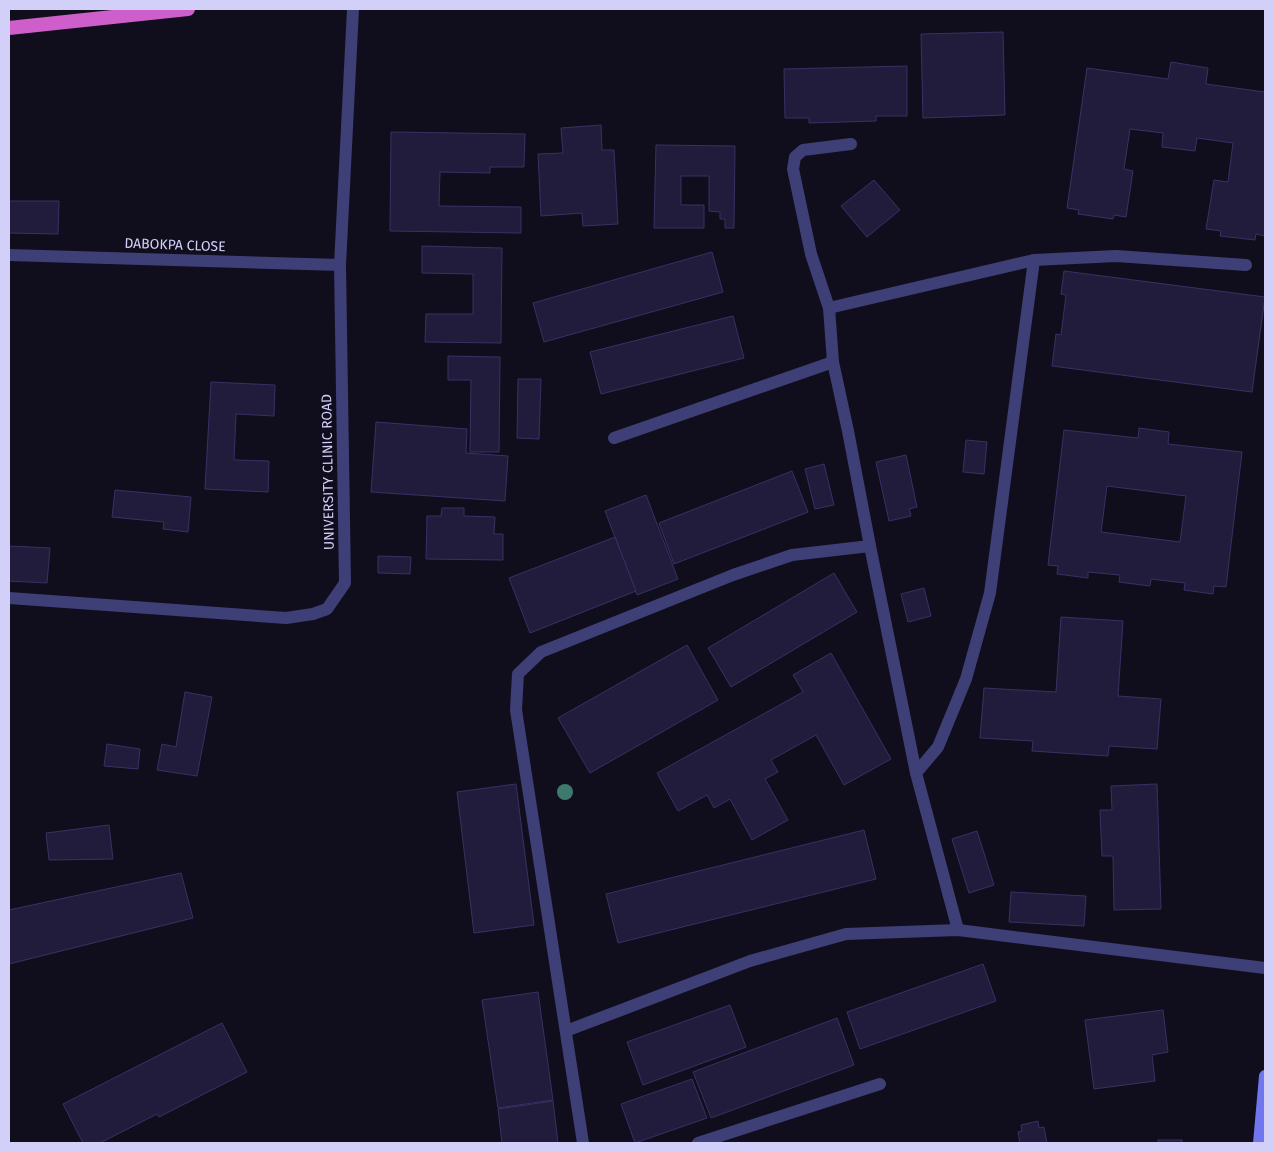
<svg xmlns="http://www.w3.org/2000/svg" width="1274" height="1152" viewBox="0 0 1274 1152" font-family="'Fira Sans',sans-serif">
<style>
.building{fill:#211c3b;stroke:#383164;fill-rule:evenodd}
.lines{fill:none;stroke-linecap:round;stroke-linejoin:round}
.service{stroke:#3e3f76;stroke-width:12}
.minor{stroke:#3e3f76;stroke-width:12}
.secondary{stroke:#7175ee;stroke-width:12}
.trunk{stroke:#ce5ec9;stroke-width:14}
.tree{fill:#3f796d}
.labels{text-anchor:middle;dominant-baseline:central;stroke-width:5;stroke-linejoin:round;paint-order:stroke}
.street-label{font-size:14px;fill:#d2cff9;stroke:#100e1c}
</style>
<rect width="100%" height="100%" fill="#100e1c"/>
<g class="building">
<path d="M1003 32 1005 115 923 118 921 34Z"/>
<path d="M1171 62 1208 68 1206 84 1265 92V236L1256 234 1255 240 1220 236 1221 231 1206 229 1214 180 1228 182 1233 143 1197 138 1195 151 1162 147 1163 133 1130 129 1124 169 1133 171 1126 217 1114 215 1113 219 1078 214 1079 210 1067 208 1087 68 1168 79Z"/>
<path d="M907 66V116H876V121L809 123V118H785L784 69Z"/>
<path d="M601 125 602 150H614L618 224 583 226 582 213 541 216 538 154 563 153 561 128Z"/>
<path d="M391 132 525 134 524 167H490V173L440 172 439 206 521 207V233L390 231Z"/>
<path d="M656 145 735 146 734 228H725V219H720V212L709 211V176H681V205H704V228H654Z"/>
<path d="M874 180 900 210 867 237 841 206Z"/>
<path d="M9 201H59L58 234 9 233Z"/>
<path d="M422 246 502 248 501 343 425 342 426 314H473V274L422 273Z"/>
<path d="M712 252 723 292 544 342 533 303Z"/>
<path d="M1064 271 1265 297 1252 392 1052 366 1056 334 1061 335 1066 295 1061 294Z"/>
<path d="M733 316 744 358 601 394 590 352Z"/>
<path d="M448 356 500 357 499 452H470L471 380H448Z"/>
<path d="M518 379H541L539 439 517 438Z"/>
<path d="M211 382 275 385 274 416 236 414 234 460 269 461 268 492 205 489Z"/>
<path d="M376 422 467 429 466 453 508 456 505 501 371 492Z"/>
<path d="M1139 428 1169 432 1168 444 1242 452 1226 587 1214 586 1213 594 1184 590 1185 583 1151 579 1150 586 1119 582 1120 575 1088 572V578L1057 574 1058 566 1048 565 1064 430 1138 438ZM1107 486 1186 496 1180 542 1101 532Z"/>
<path d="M966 440 987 442 984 474 963 472Z"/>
<path d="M906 455 917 507 909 509 911 516 889 521 876 462Z"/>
<path d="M824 464 834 505 815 509 805 469Z"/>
<path d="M792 471 808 512 674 564 659 523Z"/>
<path d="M115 490 191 497 188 532 163 529 164 522 112 517Z"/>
<path d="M646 495 678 579 637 595 605 511Z"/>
<path d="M442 508H464V516L495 517 494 534H503V560L426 559 427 516H441Z"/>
<path d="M615 537 636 591 530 633 509 578Z"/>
<path d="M9 546 50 548 47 583 9 581Z"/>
<path d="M378 556 411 557 410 574 378 573Z"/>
<path d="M834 573 857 612 731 687 708 648Z"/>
<path d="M924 588 931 616 908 622 901 594Z"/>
<path d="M1061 617 1123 621 1118 696 1161 699 1157 749 1109 746 1108 756 1032 751 1033 741 980 738 984 688 1056 692Z"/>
<path d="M687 645 718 700 590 773 558 718Z"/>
<path d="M831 653 891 759 844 785 816 735 771 760 778 772 765 779 788 820 752 840 730 799 714 808 707 795 678 811 657 773 803 692 793 675Z"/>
<path d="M185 692 212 697 197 776 157 770 162 744 176 747Z"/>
<path d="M107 744 140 749 138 769 104 766Z"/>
<path d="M516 784 534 925 474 933 457 792Z"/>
<path d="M1157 784 1161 909 1114 910 1113 856H1102L1100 810H1112L1111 786Z"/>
<path d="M109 825 113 859 49 860 46 833Z"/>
<path d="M864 830 876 879 618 943 606 894Z"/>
<path d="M977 831 994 885 969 893 952 839Z"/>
<path d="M181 873 193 918 9 964V910Z"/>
<path d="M1011 892 1086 896 1084 926 1009 922Z"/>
<path d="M983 964 996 1001 860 1049 847 1012Z"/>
<path d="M538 992 553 1100 498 1108 482 1000Z"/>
<path d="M730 1005 746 1047 643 1085 627 1042Z"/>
<path d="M1163 1010 1168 1052 1152 1055 1155 1081 1094 1089 1085 1020Z"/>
<path d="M837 1018 854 1065 711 1118 693 1072Z"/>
<path d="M222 1023 247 1072 159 1117 157 1114 100 1143H83L63 1104Z"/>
<path d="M692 1079 707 1118 635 1143 621 1104Z"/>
<path d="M553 1101 558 1143H502L498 1109Z"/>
<path d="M1038 1121 1039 1128 1044 1127 1047 1143H1020L1018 1132 1022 1131 1021 1125Z"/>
<rect x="1158" y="1140" width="24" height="3"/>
</g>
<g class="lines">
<g class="service">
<path d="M851 144 803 150 795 157 793 169 811 254 829 308 833 362 848 431 870 546 916 773 958 930"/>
<path d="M829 308 1034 260 1116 256 1246 265"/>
<path d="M614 438 833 362"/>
<path d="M916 773 938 747 966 679 990 593 1034 260"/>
<path d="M566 1031 750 961 846 934 958 930 1265 968"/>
<path d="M583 1143 516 710 518 674 541 652 733 575 792 555 870 546"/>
<path d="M698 1143 880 1084"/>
</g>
<g class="minor">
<path d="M9 255 340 265"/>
<path d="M9 598 286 618 313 614 327 609 345 583 340 265 353 9"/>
</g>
<path class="secondary" d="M1259 1143 1265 1076"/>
<path class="trunk" d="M9 28 188 9"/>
</g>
<circle class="tree" cx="565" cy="792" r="8"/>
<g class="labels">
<g class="street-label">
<text transform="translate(175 245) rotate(2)">DABOKPA CLOSE</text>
<text transform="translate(328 472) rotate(-91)">UNIVERSITY CLINIC ROAD</text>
</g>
</g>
<rect width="1274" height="1152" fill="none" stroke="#d2cff9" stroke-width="20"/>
</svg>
